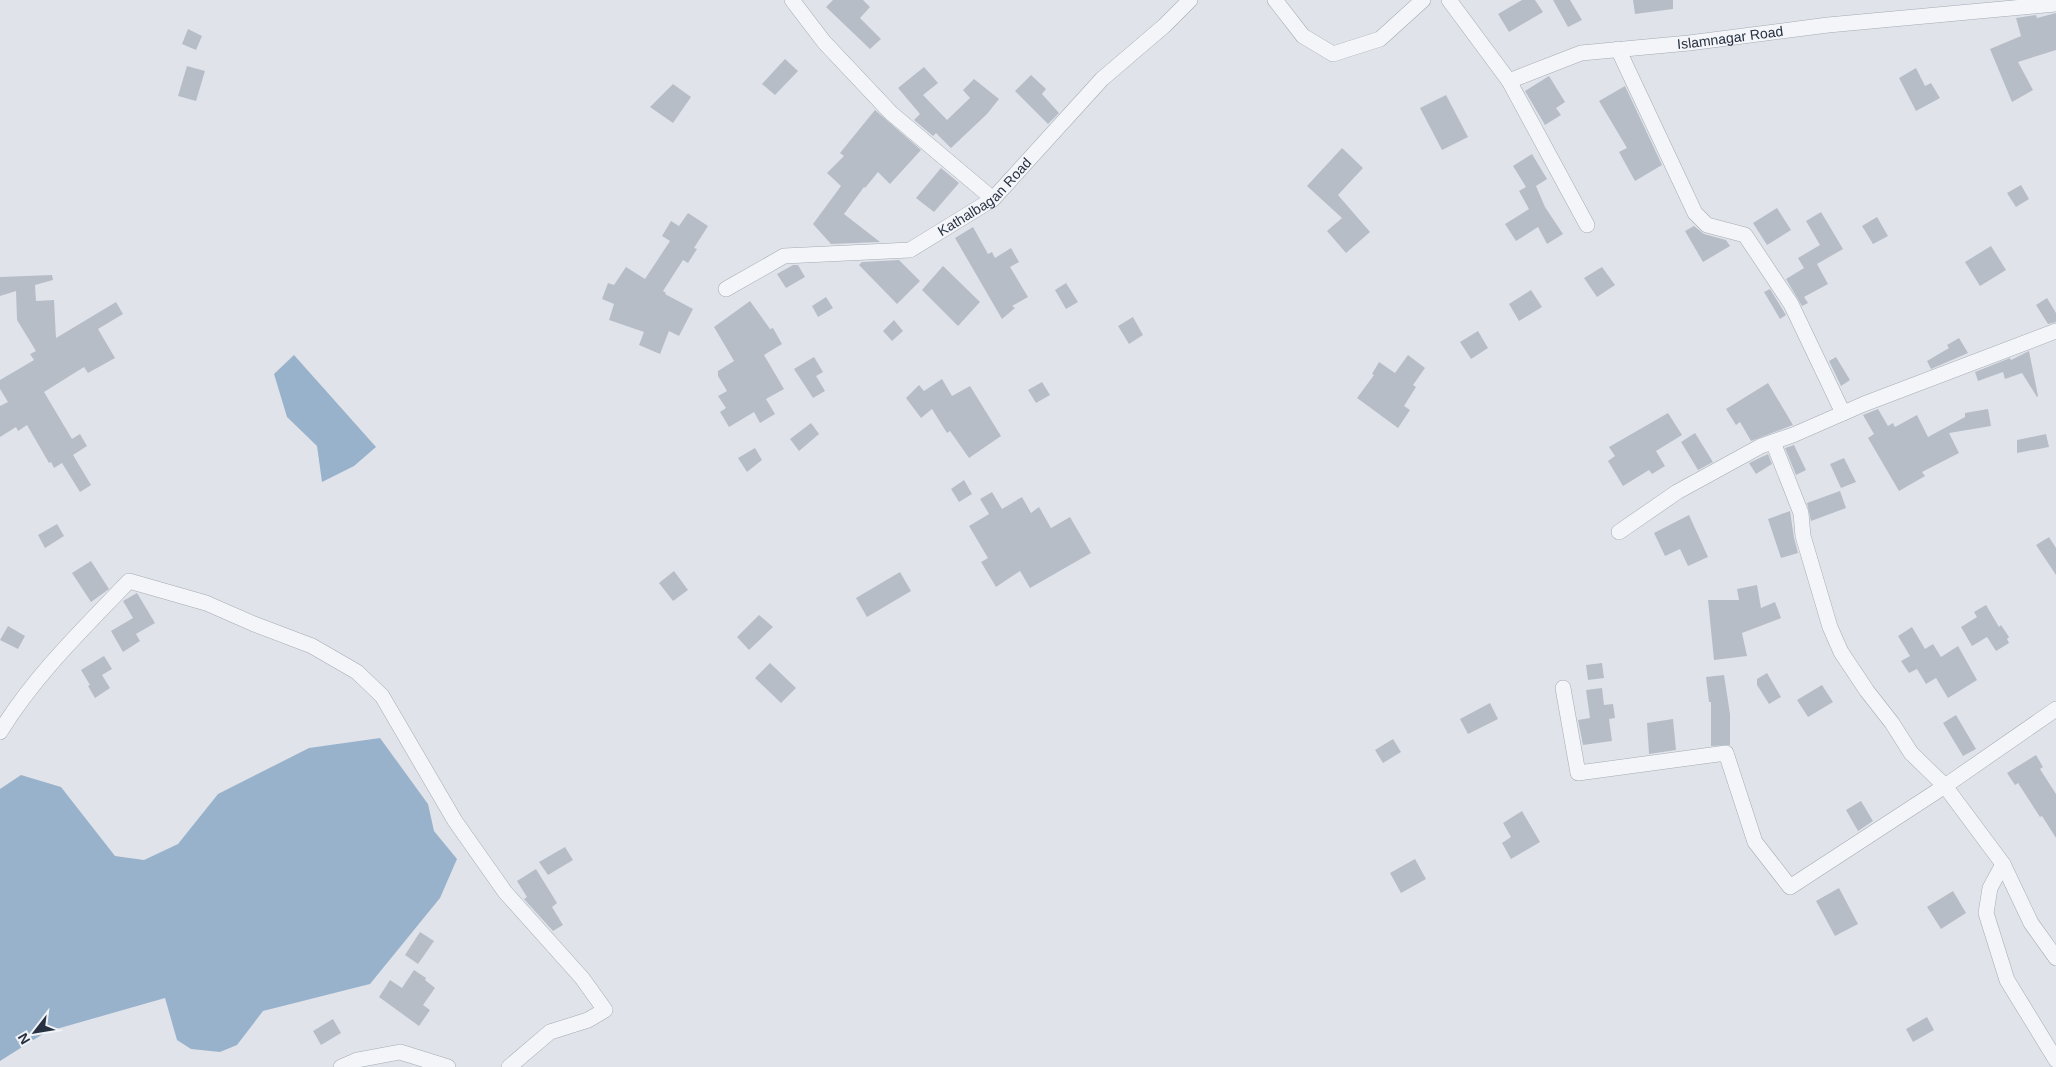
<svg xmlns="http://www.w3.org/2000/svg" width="2056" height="1067" viewBox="0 0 2056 1067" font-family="Arial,sans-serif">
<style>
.water{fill:#99b2cc}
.building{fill:#b7bdc7}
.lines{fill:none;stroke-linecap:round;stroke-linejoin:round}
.street-casing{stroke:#a5abb4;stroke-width:16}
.street{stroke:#f3f5f8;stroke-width:15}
.labels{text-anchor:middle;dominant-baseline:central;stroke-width:5;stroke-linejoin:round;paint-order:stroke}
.street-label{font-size:14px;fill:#283142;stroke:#f0f3f7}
</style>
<rect width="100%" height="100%" fill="#e0e4ea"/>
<g class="water">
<path d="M294 355 376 447 354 466 322 482 317 446 287 417 274 374Z"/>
<path d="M380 738 428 804 434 831 457 859 440 898 370 984 263 1011 237 1045 220 1052 191 1049 177 1040 165 998 46 1032 0 1061V789L21 775 61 787 115 856 144 860 178 844 218 794 309 748Z"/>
</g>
<g class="building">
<path d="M833 0H863L870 7 860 18 881 39 870 49 826 7Z"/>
<path d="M1522 0H1535L1543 12 1509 32 1498 14Z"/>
<path d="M1553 0H1570L1582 20 1568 27Z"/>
<path d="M1633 0H1673V9L1635 14Z"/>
<path d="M2056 13V50L2018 62 2033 90 2012 102 1990 49 2021 36 2016 18 2036 15 2037 18Z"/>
<path d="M188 29 202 36 196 50 182 44Z"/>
<path d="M785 59 798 71 775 95 762 84Z"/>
<path d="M187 66 205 71 196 101 178 96Z"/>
<path d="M924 67 938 83 923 95 947 120 970 98 963 90 974 79 999 99 987 114 951 148 936 133 933 136 914 120 920 114 898 88Z"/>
<path d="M1916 68 1925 86 1931 83 1940 98 1916 111 1899 78Z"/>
<path d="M1031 75 1046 89 1042 94 1059 113 1048 124 1015 91Z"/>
<path d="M1549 76 1565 102 1556 108 1561 115 1545 125 1525 91Z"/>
<path d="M673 84 691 97 673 123 650 107Z"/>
<path d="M1625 86 1662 165 1635 181 1619 152 1627 148 1599 101Z"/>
<path d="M1446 95 1468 137 1442 150 1420 108Z"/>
<path d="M875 110 921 150 890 184 878 172 865 188 864 187 844 214 880 242 831 244 813 224 841 186 827 173 844 156 840 153Z"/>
<path d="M1342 148 1363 168 1338 195 1370 232 1346 253 1327 231 1342 218 1307 186Z"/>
<path d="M1532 154 1547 179 1536 186 1545 207 1563 234 1547 244 1538 227 1516 241 1505 224 1529 209 1519 191 1526 187 1513 166Z"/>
<path d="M941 168 959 183 934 212 916 198Z"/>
<path d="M2021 185 2029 199 2016 207 2007 193Z"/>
<path d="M1777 208 1791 230 1767 245 1753 223Z"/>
<path d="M1821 212 1843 249 1817 264 1828 284 1804 297 1808 303 1802 306 1786 279 1804 268 1798 258 1820 245 1806 221Z"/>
<path d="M688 213 708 226 694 248 697 249 688 263 683 260 663 291 666 293 665 294 693 309 679 336 669 331 660 354 639 345 644 332 609 320 614 304 602 299 608 283 614 285 626 267 645 279 670 241 662 236 671 221 679 226Z"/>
<path d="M1877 217 1888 236 1873 244 1862 226Z"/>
<path d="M1694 226 1704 234 1726 240 1730 246 1703 262 1685 231Z"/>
<path d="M973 227 988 254 992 252 995 258 1011 248 1019 262 1010 267 1028 297 1012 306 1015 308 1002 319 955 238Z"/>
<path d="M1991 246 2006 270 1980 286 1965 262Z"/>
<path d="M899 260 920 281 897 304 859 265 862 262Z"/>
<path d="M793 265H798L805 277 786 288 777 274Z"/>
<path d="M943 266 980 302 958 326 922 290Z"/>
<path d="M1602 267 1615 285 1597 297 1584 278Z"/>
<path d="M52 275 53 280 35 285 36 301 54 300 56 338 116 302 123 314 98 329 115 358 88 373 84 367 44 392 72 439 80 434 87 446 73 455 91 485 80 492 62 463 54 468 51 462 49 463 27 425 18 431 16 427 0 437V406L8 402 0 389V380L34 360 30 354 36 351 17 320 16 291 0 296V277Z"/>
<path d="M1066 283 1078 302 1066 309 1055 290Z"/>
<path d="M1770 289 1786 315 1780 319 1764 292Z"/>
<path d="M1531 290 1542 307 1519 321 1509 304Z"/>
<path d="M826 297 833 308 818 317 812 306Z"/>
<path d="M2047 298 2056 313V322L2048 324 2036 305Z"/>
<path d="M750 301 770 329 773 328 782 344 764 355 784 389 766 399 775 414 760 423 754 412 729 427 720 412 726 408 718 396 727 391 718 376V371L734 361 714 327Z"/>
<path d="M1133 317 1143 335 1129 344 1118 326Z"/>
<path d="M894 320 903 331 892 341 883 331Z"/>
<path d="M1478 331 1488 348 1471 359 1460 342Z"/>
<path d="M1959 338 1968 353 1931 369 1927 361 1949 348 1947 345Z"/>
<path d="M2029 351 2038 396 2037 397 2022 373 2005 379 2003 372 1978 381 1975 372 2010 358 2011 360Z"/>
<path d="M1408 355 1425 368 1413 385 1416 387 1404 406 1410 410 1398 428 1357 398 1374 375 1372 374 1379 362 1395 373Z"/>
<path d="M814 357 823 372 816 376 825 391 813 398 794 369Z"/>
<path d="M1836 357 1850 380 1841 386 1829 361Z"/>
<path d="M942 379 952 396 970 386 1001 436 969 458 950 431 947 433 932 409 921 418 906 398 919 385 924 391Z"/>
<path d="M1042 382 1050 395 1036 403 1028 390Z"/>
<path d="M1768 383 1793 425 1751 441 1740 422 1736 425 1726 409Z"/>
<path d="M1878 409 1888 426 1893 423 1895 427 1917 415 1928 437 1965 417V413L1988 409 1991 426 1949 433 1959 453 1922 472 1925 476 1899 491 1868 438 1874 434 1863 415Z"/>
<path d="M1668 413 1682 435 1656 451 1665 466 1652 474 1649 470 1623 486 1608 461 1615 456 1609 447Z"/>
<path d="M811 423 819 434 799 451 790 439Z"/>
<path d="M1695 433 1713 462 1698 470 1681 442Z"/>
<path d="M2046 434 2049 447 2017 453V440Z"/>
<path d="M1794 445 1806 470 1796 475 1785 448Z"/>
<path d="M755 448 762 460 747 472 738 458Z"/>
<path d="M1768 454 1772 464 1756 474 1749 463Z"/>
<path d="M1844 458 1856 482 1841 488 1830 464Z"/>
<path d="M964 480 972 494 959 502 951 489Z"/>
<path d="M1840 491 1846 508 1811 521 1807 503Z"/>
<path d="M992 492 1002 509 1022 497 1031 513 1039 507 1051 528 1070 517 1091 553 1030 588 1020 571 996 587 981 562 988 558 969 526 989 514 980 499Z"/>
<path d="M1790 511 1794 538 1798 553 1781 558 1768 519Z"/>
<path d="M1689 515 1708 557 1688 566 1680 549 1665 556 1654 533Z"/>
<path d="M57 524 64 536 45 548 38 535Z"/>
<path d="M2049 537 2056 548V575L2036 545Z"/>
<path d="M91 561 109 589 91 602 72 573Z"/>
<path d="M674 571 688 590 673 601 659 583Z"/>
<path d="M900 572 911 591 867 617 856 598Z"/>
<path d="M1757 585 1761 608 1775 602 1781 618 1742 633 1747 656 1714 660 1708 600H1739L1737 589Z"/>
<path d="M137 593 155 623 136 634 140 641 123 652 111 631 133 618 123 601Z"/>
<path d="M1986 605 1999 627 2001 625 2009 637 2007 639 2009 643 1996 651 1987 637 1972 646 1961 627 1977 617 1974 612Z"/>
<path d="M759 615 773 627 749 650 737 637Z"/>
<path d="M8 626 25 636 18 649 0 640Z"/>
<path d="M1912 627 1925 649 1933 644 1941 657 1958 646 1977 680 1948 698 1936 678 1926 684 1917 669 1909 673 1901 661 1910 656 1898 636Z"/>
<path d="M104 656 112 669 102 675 110 688 95 698 88 686 90 685 81 670Z"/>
<path d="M770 663 796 688 781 703 755 678Z"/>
<path d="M1602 663 1604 678 1588 680 1586 665Z"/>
<path d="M1767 673 1781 697 1769 704 1757 685V679Z"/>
<path d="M1724 675 1730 714V745L1711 746V702H1709L1706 677Z"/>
<path d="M1822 685 1833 702 1808 717 1797 700Z"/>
<path d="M1602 688 1604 705 1613 704 1615 718 1609 719 1612 741 1583 745 1578 720 1590 718 1586 690Z"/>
<path d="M1490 703 1498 719 1468 734 1460 719Z"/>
<path d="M1956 715 1976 749 1963 756 1943 723Z"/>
<path d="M1673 719 1676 750 1649 754 1647 723Z"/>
<path d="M1393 739 1401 752 1383 763 1375 750Z"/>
<path d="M2036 755 2043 767 2040 769 2056 794V838L2042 816 2040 817 2018 783 2015 785 2007 773Z"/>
<path d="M1861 801 1873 821 1858 831 1846 810Z"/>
<path d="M1522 811 1540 842 1511 859 1502 843 1511 837 1503 823Z"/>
<path d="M565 847 573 860 548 875 539 862Z"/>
<path d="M1415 859 1426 879 1401 893 1390 873Z"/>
<path d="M536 869 557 903 552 907 563 925 553 931 524 899 527 897 517 881Z"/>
<path d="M1839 888 1858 924 1835 936 1816 901Z"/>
<path d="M1953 891 1966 913 1941 929 1927 907Z"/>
<path d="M420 932 434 941 418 964 405 955Z"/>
<path d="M414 970 426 978 425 980 435 988 423 1005 430 1010 419 1026 379 997 390 980 402 988Z"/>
<path d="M1927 1017 1934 1030 1913 1042 1906 1029Z"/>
<path d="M333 1019 341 1033 321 1045 313 1031Z"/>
</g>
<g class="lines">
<g class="street-casing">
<g id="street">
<path d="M792 0 824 42 891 113 993 199"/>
<path d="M1275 0 1303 36 1333 54 1380 39 1423 0"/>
<path id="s1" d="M1449 0 1509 81 1581 53 1689 43 1828 25 2056 4"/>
<path d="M1618 49 1695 213 1707 225 1745 235 1791 304 1843 413"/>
<path d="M1509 81 1587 225"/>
<path id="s2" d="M726 289 784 256 910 250 993 199 1102 79 1164 26 1190 0"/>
<path d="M1773 442 1801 513 1803 536 1830 627 1841 652 1867 691 1892 723 1911 753 1945 786 2056 709"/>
<path d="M1619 532 1677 492 1761 446 1793 435 1864 404 2056 331"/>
<path d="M1563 688 1578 773 1726 753 1755 842 1790 887 1945 786 2003 864 2031 923 2056 958"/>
<path d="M0 732C35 675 83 629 129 581L206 603 254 624 312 646 357 672 382 696 455 821 505 892 582 978 605 1010 588 1020 550 1032 509 1067"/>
<path d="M2003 864 1990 888 1986 913 2007 980 2056 1060"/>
<path d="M341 1067 357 1060 400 1052 448 1067"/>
</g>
</g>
<use href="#street" class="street"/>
</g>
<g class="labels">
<g class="street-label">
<text stroke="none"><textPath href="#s1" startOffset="328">Islamnagar Road</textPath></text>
<text stroke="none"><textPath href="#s2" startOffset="285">Kathalbagan Road</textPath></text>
</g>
</g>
<g transform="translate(35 1032) rotate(239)" stroke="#f0f3f7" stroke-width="4" paint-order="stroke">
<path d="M0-4L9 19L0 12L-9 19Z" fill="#283142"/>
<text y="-8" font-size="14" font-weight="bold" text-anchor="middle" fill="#283142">N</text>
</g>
</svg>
